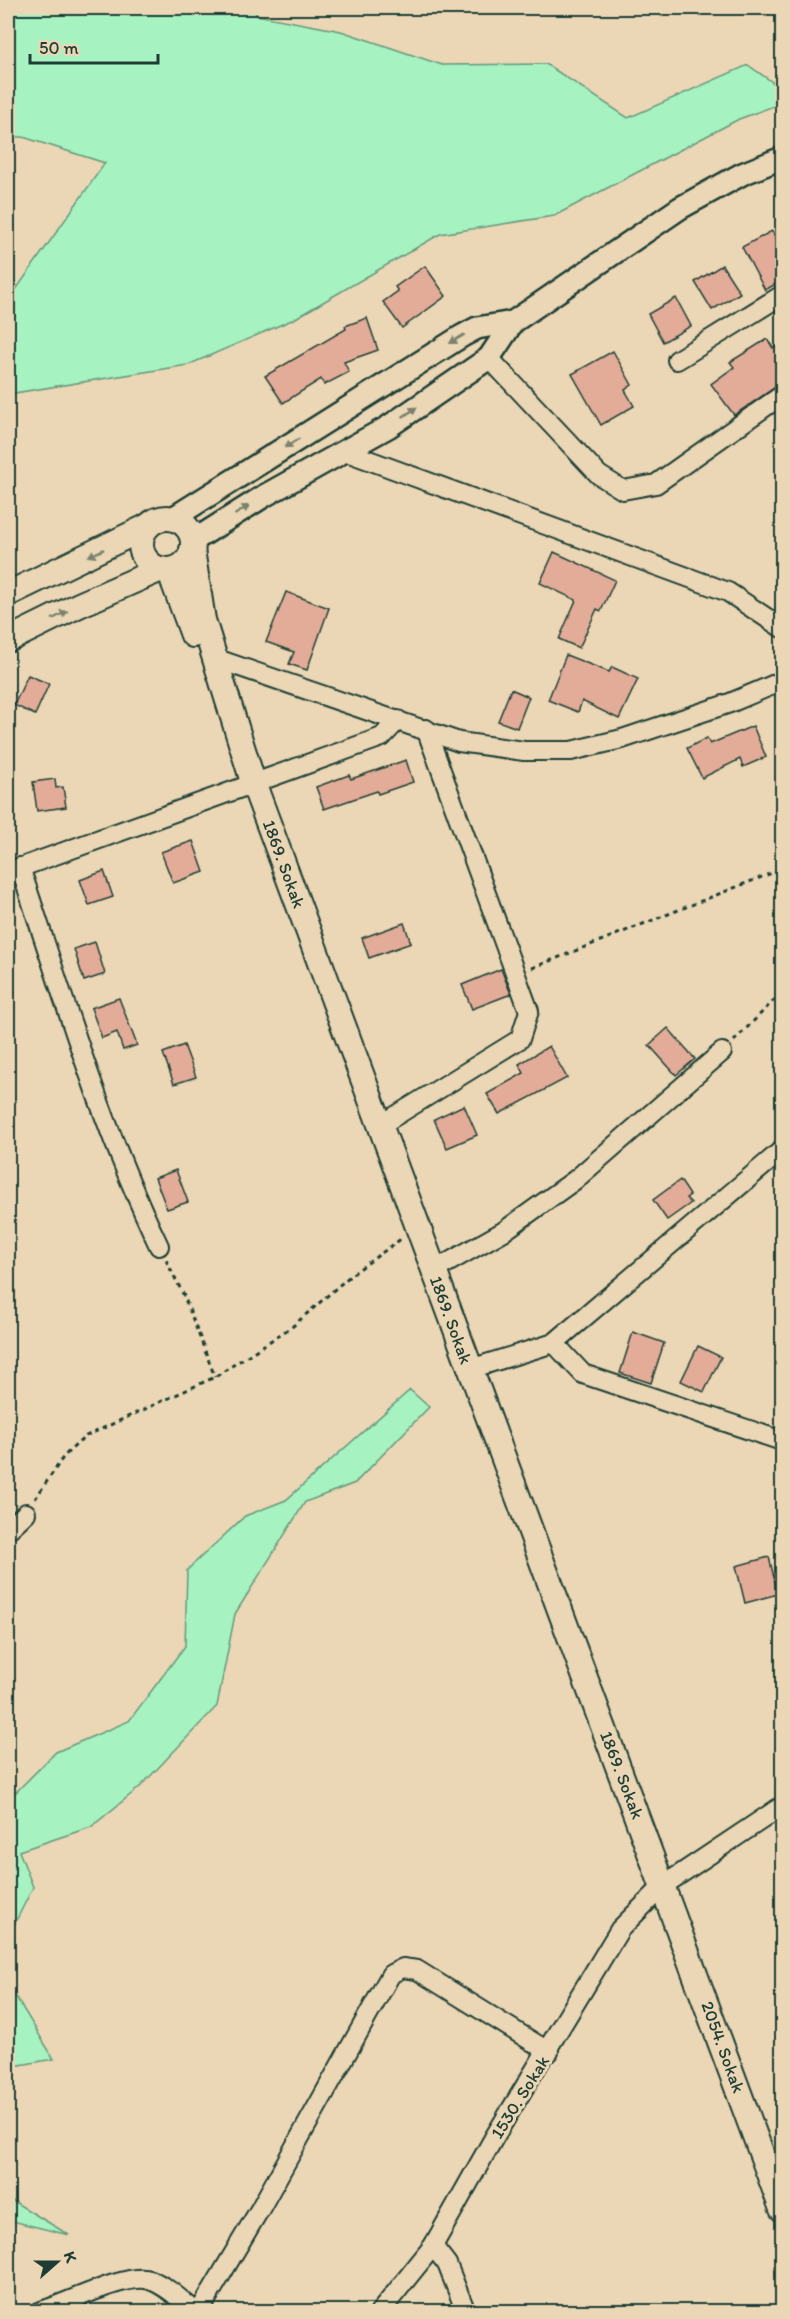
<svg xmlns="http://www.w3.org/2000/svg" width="790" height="2319" viewBox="0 0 790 2319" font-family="Itim,sans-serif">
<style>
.green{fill:#a7f2c1;stroke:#63987a;stroke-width:1.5}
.building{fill:#e2ac98;stroke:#1f3d34;stroke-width:1.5}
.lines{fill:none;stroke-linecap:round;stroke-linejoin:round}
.minor-casing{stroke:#1f3d34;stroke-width:22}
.tertiary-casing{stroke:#1f3d34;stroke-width:26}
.secondary-casing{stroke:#1f3d34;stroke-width:28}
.path{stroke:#1f3d34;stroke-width:3;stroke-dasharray:4.5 4.5;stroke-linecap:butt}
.minor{stroke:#ebd7b5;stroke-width:18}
.tertiary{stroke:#ebd7b5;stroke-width:21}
.secondary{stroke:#ebd7b5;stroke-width:24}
.oneway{fill:#7b826e}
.labels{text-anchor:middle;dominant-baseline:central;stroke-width:6;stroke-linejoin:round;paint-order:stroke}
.street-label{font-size:18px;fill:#1f3d34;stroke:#ebd7b5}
</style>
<rect width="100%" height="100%" fill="#ebd7b5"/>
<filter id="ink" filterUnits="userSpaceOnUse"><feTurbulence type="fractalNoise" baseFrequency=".0167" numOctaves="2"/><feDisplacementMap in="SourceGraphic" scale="12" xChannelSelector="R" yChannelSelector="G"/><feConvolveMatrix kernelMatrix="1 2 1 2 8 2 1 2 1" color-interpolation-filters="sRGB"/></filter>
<g filter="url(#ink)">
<g class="green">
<path d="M8 8H257L256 15 341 31 442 65 546 64 628 118 748 65 782 89V103L739 119 554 216 440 234 294 319 188 365 8 394V301L105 163 23 137H8Z"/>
<path d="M410 1390 429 1407 355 1483 305 1502 235 1614 217 1706 141 1786 91 1827 19 1851 33 1887 8 1937V1800L56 1752 129 1721 185 1646 187 1570 245 1516 286 1500Z"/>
<path d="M8 1984 54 2059 8 2067Z"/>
<path d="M8 2198 69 2235 8 2220Z"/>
</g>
<g class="building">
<path d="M772 231 783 250V280L765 290 742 247Z"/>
<path d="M722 265 740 293 712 310 695 282Z"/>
<path d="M425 266 446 296 402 328 383 302 398 291 395 287Z"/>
<path d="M676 298 691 326 663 342 648 314Z"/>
<path d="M367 318 378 350 344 362 349 372 324 385 321 379 283 403 265 376 346 329 345 326Z"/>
<path d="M767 339 773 348 783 342V382L734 415 711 384 734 367 730 362Z"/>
<path d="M613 351 632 385 625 390 634 406 601 425 572 374Z"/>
<path d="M554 552 615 580 601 611 597 609 579 648 559 639 576 600 540 583Z"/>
<path d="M286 592 329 608 307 670 289 664 294 652 266 642Z"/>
<path d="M566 655 609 672 612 667 638 679 619 719 582 701 578 712 548 700Z"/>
<path d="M28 675 49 684 35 715 14 705Z"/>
<path d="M511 689 529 697 517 728 498 721Z"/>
<path d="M753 726 766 757 743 767 740 759 702 778 687 748 707 738 710 744Z"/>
<path d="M406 760 413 782 378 794 377 791 324 809 316 787 349 775 351 779Z"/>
<path d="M55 779 56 788 63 787 66 807 37 811 33 782Z"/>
<path d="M193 841 204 872 173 883 161 852Z"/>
<path d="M104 871 113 897 89 905 80 880Z"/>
<path d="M404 923 411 943 369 958 362 938Z"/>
<path d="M95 942 105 974 84 981 74 949Z"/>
<path d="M501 969 511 994 472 1009 462 985Z"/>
<path d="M119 998 137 1045 123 1050 117 1032 102 1038 91 1008Z"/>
<path d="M668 1028 695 1059 676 1075 649 1045Z"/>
<path d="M184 1045 196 1077 174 1084 163 1053Z"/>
<path d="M549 1046 567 1078 499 1114 487 1094 524 1073 519 1064Z"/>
<path d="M464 1105 477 1135 447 1148 434 1119Z"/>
<path d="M176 1170 188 1202 167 1209 155 1178Z"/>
<path d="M680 1180 690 1195 686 1198 691 1203 667 1220 653 1200Z"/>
<path d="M633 1332 664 1343 651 1383 620 1373Z"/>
<path d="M698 1346 721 1357 704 1392 681 1381Z"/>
<path d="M769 1557 778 1594 745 1603 736 1566Z"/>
</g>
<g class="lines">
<g class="minor-casing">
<g id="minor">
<path d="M489 358 599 475 623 490 656 484 782 395"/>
<path d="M677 360 782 295"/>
<path d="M344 451 728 592 782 628"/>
<path d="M214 658 459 742 524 751H571L622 739 730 703 782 681"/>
<path d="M20 867C63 995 101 1125 159 1246"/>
<path d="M8 872 382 737 398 720"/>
<path d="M379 1126 520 1039 529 1011 426 729"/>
<path d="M433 1271 504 1231 575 1180 722 1052"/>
<path d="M554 1343 583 1374 782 1441"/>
<path d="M470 1369 554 1343 782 1150"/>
<path d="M8 1530 26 1513"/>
<path d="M433 2246 447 2264 466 2312"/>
<path d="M38 2312C64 2305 127 2272 150 2280 167 2286 182 2301 196 2312"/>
<path d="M199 2312 260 2209 391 1974 403 1968 417 1970 549 2052"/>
<path d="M380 2312 433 2246 495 2136 620 1929 664 1885 782 1806"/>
</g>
</g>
<g class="tertiary-casing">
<g id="tertiary">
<path d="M173 518 462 336 477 328 513 322"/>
<path d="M193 541 264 496 388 427 489 358 513 322 680 208 742 174 782 158"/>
</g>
</g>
<g class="secondary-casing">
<g id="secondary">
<circle cx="167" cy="544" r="26"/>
<path d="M192 550 203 620 253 782 782 2209"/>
<path d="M169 570 193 635"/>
<path d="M8 594 148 526"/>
<path d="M8 640 79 605 161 569"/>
</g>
</g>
<g class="path">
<path d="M532 968 782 869"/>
<path d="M734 1041 782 992"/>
<path d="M166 1260 184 1296 215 1377"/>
<path d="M35 1499 64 1456 86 1436 215 1377 293 1326 351 1275 401 1239"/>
</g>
<use href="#minor" class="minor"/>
<use href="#tertiary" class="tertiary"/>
<use href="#secondary" class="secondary"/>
</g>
<defs><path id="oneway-solid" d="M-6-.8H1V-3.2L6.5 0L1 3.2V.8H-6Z" transform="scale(1.5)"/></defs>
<g class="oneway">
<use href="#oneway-solid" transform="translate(457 339) rotate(149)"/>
<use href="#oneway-solid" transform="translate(410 412) rotate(-34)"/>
<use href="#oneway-solid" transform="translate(292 443) rotate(148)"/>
<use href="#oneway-solid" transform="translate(242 510) rotate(-33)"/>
<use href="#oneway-solid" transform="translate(96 553) rotate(155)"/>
<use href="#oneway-solid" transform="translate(60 615) rotate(-28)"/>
</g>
</g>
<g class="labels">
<g class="street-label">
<text transform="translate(284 864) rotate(70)">1869. Sokak</text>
<text transform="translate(451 1320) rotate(70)">1869. Sokak</text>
<text transform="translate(622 1775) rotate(69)">1869. Sokak</text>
<text transform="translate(723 2047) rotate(70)">2054. Sokak</text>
<text transform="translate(520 2097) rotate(-58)">1530. Sokak</text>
</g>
</g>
<rect width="790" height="2319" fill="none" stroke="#ebd7b5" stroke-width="30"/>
<rect x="15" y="15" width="760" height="2289" fill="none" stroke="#1f3d34" stroke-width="2" filter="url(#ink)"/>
<g transform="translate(57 2262) rotate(69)" stroke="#ebd7b5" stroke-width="4.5" paint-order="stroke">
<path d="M0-4.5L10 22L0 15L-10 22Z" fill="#1f3d34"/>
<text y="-9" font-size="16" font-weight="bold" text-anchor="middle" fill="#1f3d34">K</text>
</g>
<path d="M30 54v9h128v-9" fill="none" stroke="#1f3d34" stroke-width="3"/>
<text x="39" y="54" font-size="18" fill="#1f3d34" stroke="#ebd7b5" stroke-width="4.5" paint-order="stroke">50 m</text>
</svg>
